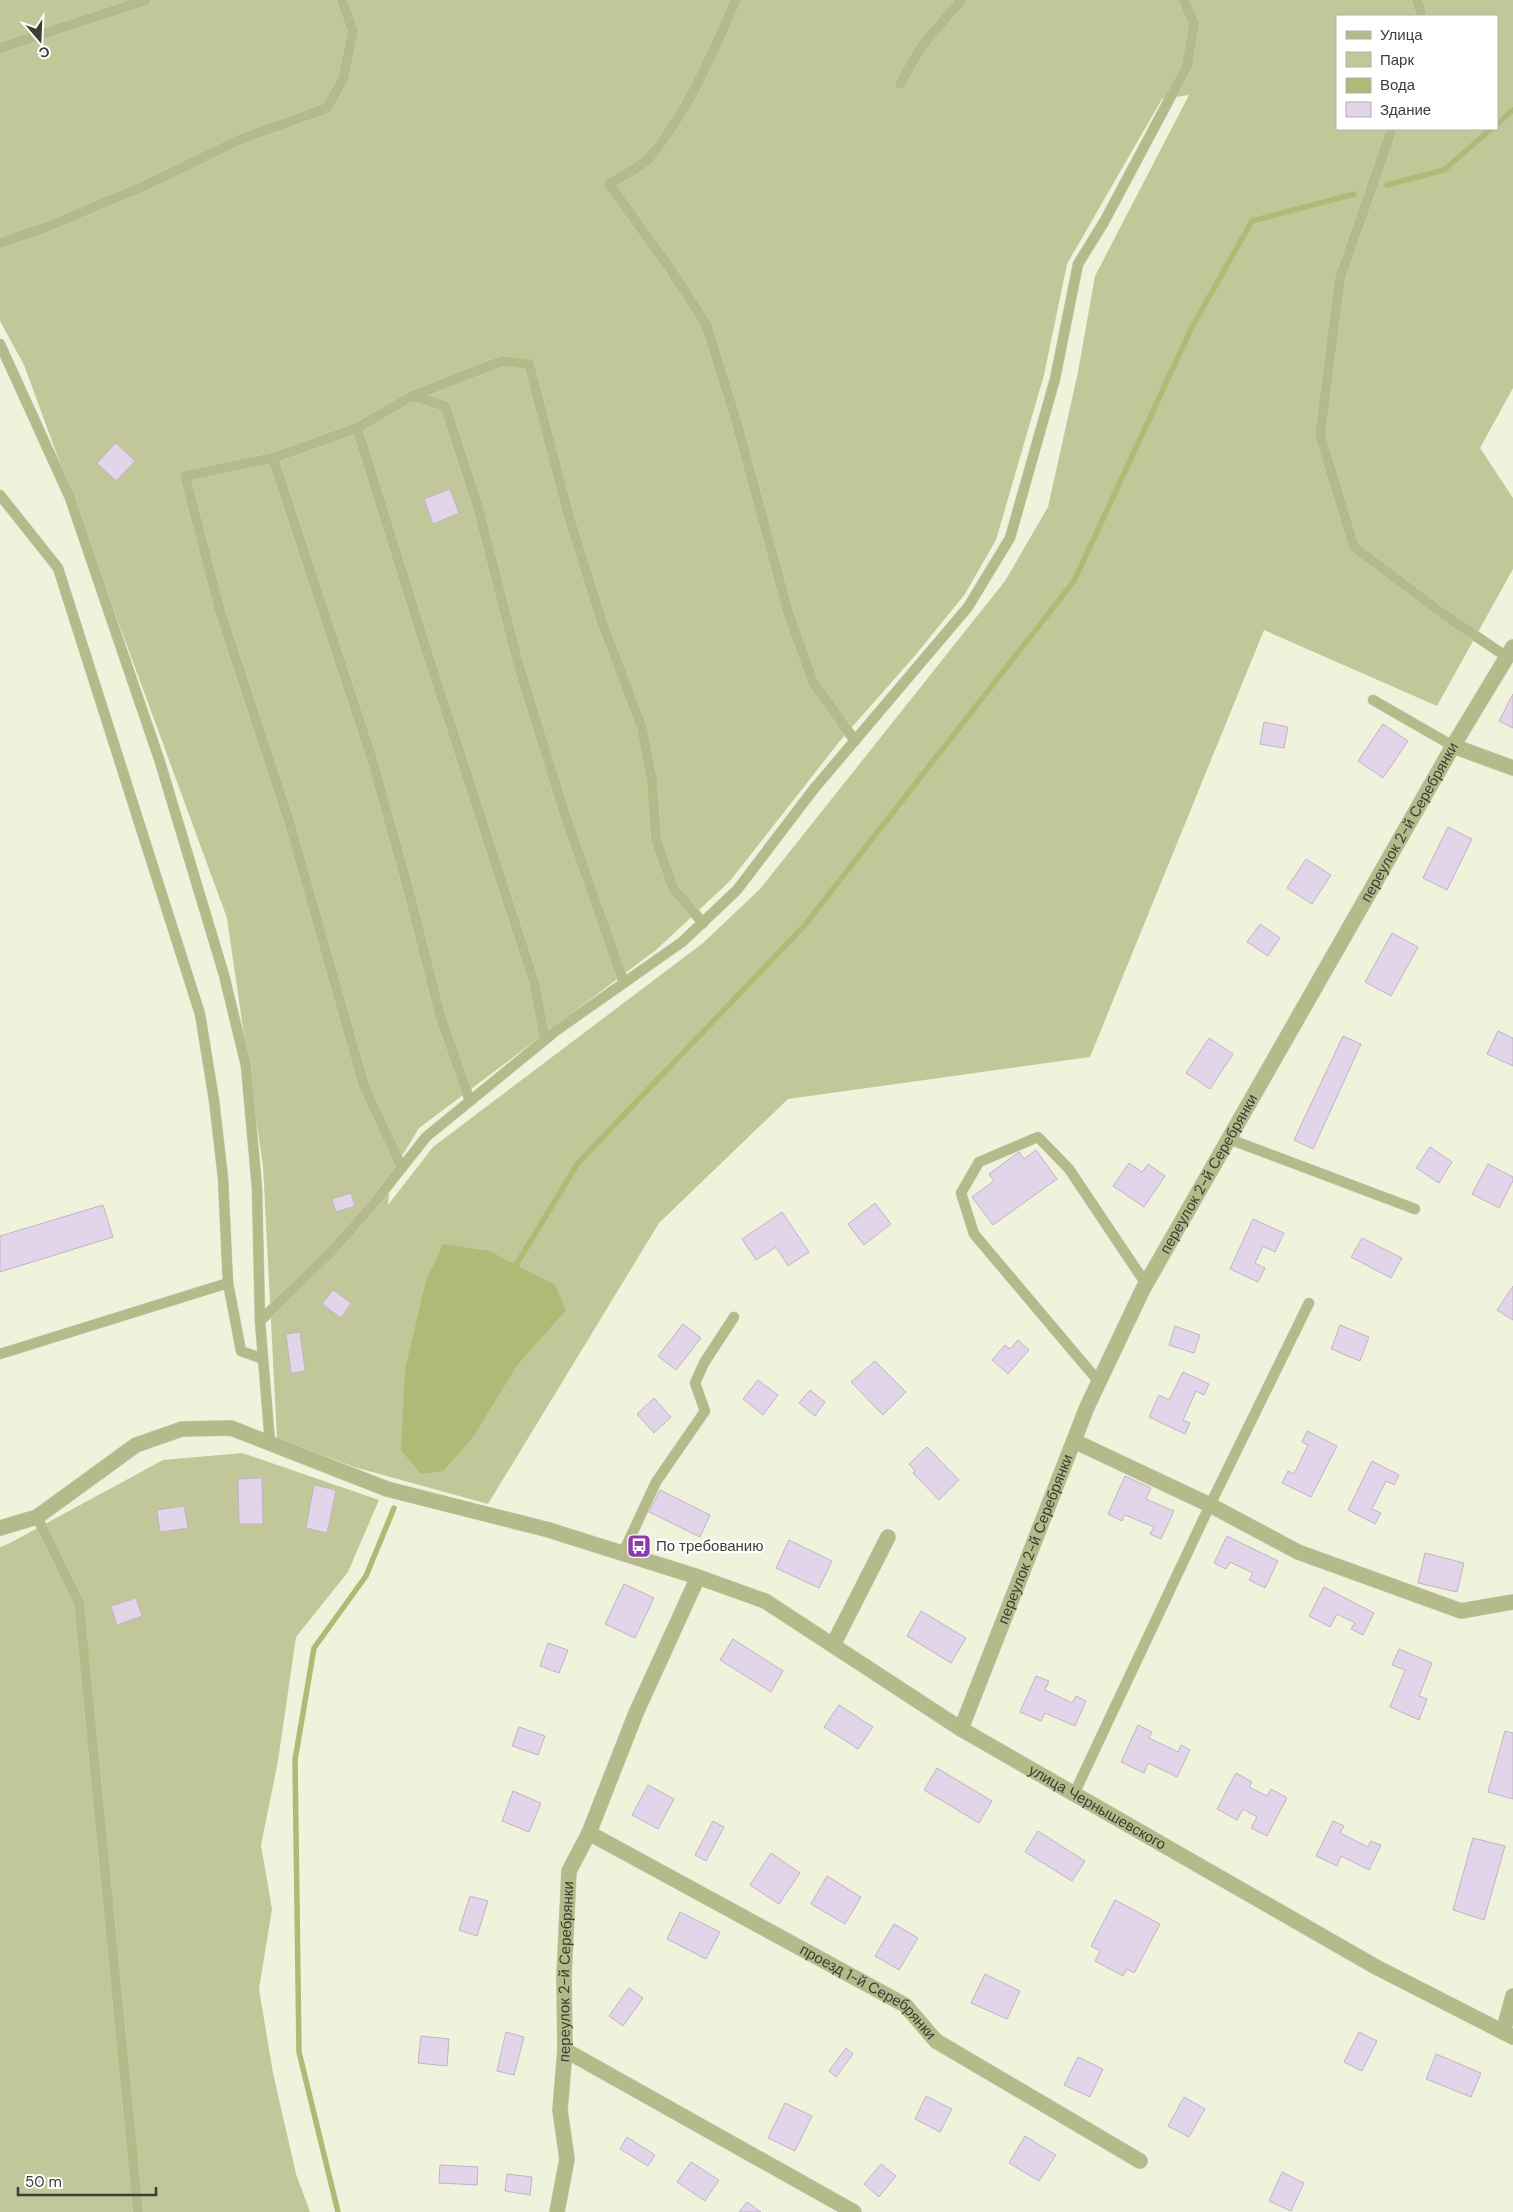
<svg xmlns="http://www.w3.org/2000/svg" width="1513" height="2212" viewBox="0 0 1513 2212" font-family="'DM Sans',sans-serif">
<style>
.green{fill:#c1c798;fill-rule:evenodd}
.water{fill:#b1b976}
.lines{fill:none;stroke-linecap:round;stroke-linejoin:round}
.stream{stroke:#b1b976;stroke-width:5.5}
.building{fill:#e3d5e9;stroke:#c1b3c6}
.service-casing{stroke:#cccfba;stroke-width:11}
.minor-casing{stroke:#cccfba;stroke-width:16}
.tertiary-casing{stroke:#cccfba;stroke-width:16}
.service{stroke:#b4ba89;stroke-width:10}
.minor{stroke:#b4ba89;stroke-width:15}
.tertiary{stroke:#b4ba89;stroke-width:15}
.labels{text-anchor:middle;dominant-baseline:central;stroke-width:4.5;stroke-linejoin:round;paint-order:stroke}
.street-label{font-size:15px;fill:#3c3d34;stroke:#fff}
.poi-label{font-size:15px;fill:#3c3d34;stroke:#fff;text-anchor:start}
</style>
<rect width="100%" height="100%" fill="#f0f3dc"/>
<g class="green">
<path d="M0 0H1513V388L1480 448 1513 498V569L1437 706 1264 630 1090 1057 788 1099 659 1223 488 1504 354 1467 277 1438 263 1166 227 918 24 365 0 321ZM1337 16H1497V129H1337ZM1189 95 1095 276 1078 372 1048 507 1005 581 760 889 703 943 433 1147 388 1205 391 1174 419 1128 656 950 730 881 839 742 918 652 965 594 996 540 1044 375 1067 264 1162 99Z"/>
<path d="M242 1453 379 1500 348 1572 296 1637 278 1761 261 1845 272 1909 259 1989 273 2073 296 2174 310 2212H0V1547L10 1543 163 1460Z"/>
</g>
<path class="water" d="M443 1244 489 1251 555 1285 566 1310 518 1364 473 1437 443 1471 421 1474 401 1450 405 1370 426 1281Z"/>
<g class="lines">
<g class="stream">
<path d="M1497 124 1513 110"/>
<path d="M1387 185 1444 170 1491 129"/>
<path d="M516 1265 578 1163 804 926 1074 581 1192 327 1252 221 1354 194"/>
<path d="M338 2212 299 2052 295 1760 314 1648 366 1576 394 1508"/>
</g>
</g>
<g class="building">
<path d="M116 443 135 461 116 481 97 463Z"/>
<path d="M450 489 459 513 433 524 424 499Z"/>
<path d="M1513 694V728L1499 721Z"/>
<path d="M1264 722 1288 727 1284 748 1260 744Z"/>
<path d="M1383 724 1408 741 1383 778 1358 761Z"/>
<path d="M1448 827 1472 839 1447 890 1423 878Z"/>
<path d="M1306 859 1331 875 1312 904 1287 888Z"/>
<path d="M1260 924 1280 938 1268 956 1247 942Z"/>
<path d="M1392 933 1418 947 1391 996 1365 982Z"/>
<path d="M1498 1031 1513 1038V1066L1487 1054Z"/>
<path d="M1343 1036 1361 1044 1313 1149 1294 1140Z"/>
<path d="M1209 1038 1233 1054 1210 1089 1186 1073Z"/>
<path d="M1430 1147 1452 1162 1439 1183 1416 1168Z"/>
<path d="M1036 1150 1057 1179 993 1225 972 1197 994 1181 989 1174 1019 1152 1024 1159Z"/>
<path d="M1129 1163 1142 1172 1148 1164 1165 1176 1144 1207 1113 1186Z"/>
<path d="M1488 1164 1513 1177V1181L1499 1208 1472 1194Z"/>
<path d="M351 1193 355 1206 336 1212 332 1199Z"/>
<path d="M875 1203 891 1224 864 1245 848 1224Z"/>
<path d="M103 1205 113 1237 0 1272V1236Z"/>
<path d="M782 1212 809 1252 788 1266 776 1247 756 1260 742 1239Z"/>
<path d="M1253 1219 1284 1233 1275 1252 1263 1246 1255 1263 1265 1268 1258 1282 1230 1269Z"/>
<path d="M1362 1238 1402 1258 1391 1278 1351 1257Z"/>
<path d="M1513 1286V1320L1497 1310Z"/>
<path d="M333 1290 351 1303 341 1318 322 1304Z"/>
<path d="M683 1324 701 1338 676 1370 658 1356Z"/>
<path d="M1340 1325 1369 1337 1360 1361 1331 1349Z"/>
<path d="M1175 1326 1200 1335 1194 1353 1169 1345Z"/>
<path d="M300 1332 305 1371 291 1373 286 1334Z"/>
<path d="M1018 1340 1029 1350 1008 1374 992 1360 1005 1345 1010 1349Z"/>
<path d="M875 1361 906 1392 883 1415 851 1382Z"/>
<path d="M1183 1372 1209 1384 1204 1395 1196 1391 1183 1420 1190 1423 1185 1434 1149 1417 1159 1395 1169 1400Z"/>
<path d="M758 1380 778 1395 763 1415 743 1399Z"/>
<path d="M810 1390 825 1402 815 1416 799 1403Z"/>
<path d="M654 1398 671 1417 654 1433 637 1414Z"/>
<path d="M1307 1431 1337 1446 1311 1497 1282 1483 1288 1471 1294 1474 1308 1445 1302 1442Z"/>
<path d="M927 1447 959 1480 939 1500 913 1473 915 1471 909 1464Z"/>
<path d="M1372 1461 1399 1475 1394 1485 1386 1481 1372 1509 1381 1513 1375 1524 1348 1510Z"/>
<path d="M1125 1476 1151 1488 1146 1499 1174 1511 1161 1539 1150 1534 1154 1527 1125 1515 1122 1521 1108 1514Z"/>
<path d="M262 1478 263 1524H239L238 1479Z"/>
<path d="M314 1485 336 1490 327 1533 306 1528Z"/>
<path d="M660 1490 710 1515 700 1537 649 1512Z"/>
<path d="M184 1506 188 1528 160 1532 157 1510Z"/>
<path d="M1227 1536 1278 1561 1265 1588 1249 1580 1253 1573 1230 1562 1226 1569 1214 1563Z"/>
<path d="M789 1540 832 1561 819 1588 776 1568Z"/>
<path d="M1425 1553 1464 1563 1457 1592 1418 1583Z"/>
<path d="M624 1584 654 1598 635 1638 605 1624Z"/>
<path d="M1324 1587 1374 1613 1363 1635 1351 1629 1355 1623 1337 1614 1330 1627 1309 1616Z"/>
<path d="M136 1598 142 1616 117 1625 111 1606Z"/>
<path d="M921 1611 966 1638 951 1663 907 1636Z"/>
<path d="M733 1639 783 1671 771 1692 720 1660Z"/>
<path d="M548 1643 568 1650 559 1673 540 1666Z"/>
<path d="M1399 1649 1432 1663 1419 1696 1427 1699 1419 1720 1390 1707 1405 1670 1392 1665Z"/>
<path d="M1036 1676 1049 1681 1045 1690 1072 1703 1076 1696 1086 1701 1075 1726 1045 1713 1041 1721 1020 1712Z"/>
<path d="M839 1705 873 1727 858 1749 824 1727Z"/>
<path d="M1138 1725 1152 1732 1149 1738 1178 1752 1181 1745 1190 1750 1177 1777 1148 1763 1144 1773 1121 1762Z"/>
<path d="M519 1727 545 1736 538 1755 512 1746Z"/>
<path d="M1505 1731 1513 1733V1799L1488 1792Z"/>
<path d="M937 1768 992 1801 979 1823 924 1790Z"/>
<path d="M1236 1773 1252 1782 1249 1787 1267 1796 1271 1789 1287 1798 1267 1836 1251 1828 1257 1817 1243 1809 1237 1820 1217 1809Z"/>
<path d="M648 1785 674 1799 658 1829 632 1815Z"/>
<path d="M513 1791 541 1803 529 1832 502 1821Z"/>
<path d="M713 1821 724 1827 706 1861 695 1855Z"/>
<path d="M1333 1821 1344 1826 1340 1833 1368 1847 1371 1841 1381 1845 1369 1870 1341 1856 1337 1866 1316 1856Z"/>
<path d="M1038 1831 1085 1861 1072 1881 1025 1852Z"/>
<path d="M1473 1838 1505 1846 1484 1920 1453 1910Z"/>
<path d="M771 1853 800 1873 779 1904 750 1885Z"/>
<path d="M827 1876 861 1897 845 1924 811 1904Z"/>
<path d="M470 1896 488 1901 477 1936 459 1930Z"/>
<path d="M1115 1900 1160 1924 1134 1973 1127 1969 1123 1976 1095 1961 1100 1951 1091 1946Z"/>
<path d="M680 1912 720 1932 706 1959 667 1939Z"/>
<path d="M894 1924 918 1938 899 1970 875 1956Z"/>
<path d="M985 1974 1020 1991 1007 2019 971 2003Z"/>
<path d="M629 1988 643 1998 623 2026 609 2016Z"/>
<path d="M506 2032 524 2037 514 2075 497 2071Z"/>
<path d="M1359 2032 1377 2041 1362 2071 1344 2062Z"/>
<path d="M421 2036 449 2039 447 2066 418 2063Z"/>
<path d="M846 2048 853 2054 836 2077 829 2071Z"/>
<path d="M1436 2054 1481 2073 1471 2097 1426 2079Z"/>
<path d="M1078 2057 1103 2069 1090 2097 1064 2085Z"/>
<path d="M926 2096 952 2109 940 2132 915 2119Z"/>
<path d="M1184 2097 1205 2109 1189 2137 1168 2126Z"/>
<path d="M785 2103 812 2116 795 2151 768 2138Z"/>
<path d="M1025 2136 1056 2155 1039 2181 1009 2163Z"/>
<path d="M627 2137 655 2155 648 2166 620 2149Z"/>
<path d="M691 2162 719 2180 705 2201 677 2182Z"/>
<path d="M881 2164 896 2176 879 2197 864 2184Z"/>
<path d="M440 2165 478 2167 477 2185 439 2183Z"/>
<path d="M1282 2172 1304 2183 1291 2211 1269 2201Z"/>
<path d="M507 2174 532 2177 530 2195 505 2191Z"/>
<path d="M747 2202 761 2212H739Z"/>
</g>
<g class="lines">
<g class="service-casing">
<g id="service">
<path d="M736 0C712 54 688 112 650 157 641 168 621 176 609 184L671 270 706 324 736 420 788 612 813 682 855 741"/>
<path d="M1417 0 1422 16"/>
<path d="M0 48 146 0"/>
<path d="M900 84 921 47 961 0"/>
<path d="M1392 129 1340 278 1320 435 1354 547 1443 614 1507 657"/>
<path d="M0 243 44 228 144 186 239 140 327 108 343 79 353 31 342 0"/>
<path d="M0 344 70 498 160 762 224 975 246 1066 257 1188 260 1321"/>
<path d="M412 396 502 361 529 364 569 517 602 622 642 728 652 780 656 839 673 888 703 923"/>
<path d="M357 428 412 396 445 406 478 507 518 663 565 815 624 983"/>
<path d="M273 458 357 428 426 649 534 982 545 1040"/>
<path d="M0 495 58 568 200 1014 214 1100 223 1178 228 1283 241 1351 263 1359"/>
<path d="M1373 700 1453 746"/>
<path d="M1229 1139 1415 1209"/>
<path d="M402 1168 364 1086 289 821 220 611 185 476 273 458 372 759 409 892 440 1015 470 1101"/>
<path d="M0 1354 228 1283"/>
<path d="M1099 1382 974 1234 961 1193 979 1162 1038 1137 1069 1169 1146 1284"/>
<path d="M270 1443 260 1321 330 1253 370 1208 426 1137 557 1030 682 942 737 890 813 790 968 607 1010 538 1055 379 1078 264 1104 222 1187 66 1194 24 1184 0"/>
<path d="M37 1517 79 1603 138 2212"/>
<path d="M623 1553 656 1482 705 1411 695 1383 704 1363 734 1317"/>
<path d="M1074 1794 1210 1505 1309 1303"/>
</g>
</g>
<g class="minor-casing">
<g id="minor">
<path d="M1453 746 1513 768"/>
<path d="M1074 1441 1210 1505 1298 1552 1461 1611 1513 1602"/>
<path d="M833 1645 888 1537"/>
<path id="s1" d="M961 1729 1087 1407 1143 1289 1453 746 1513 647"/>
<path id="s2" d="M589 1833 905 2005 936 2041 1140 2161"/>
<path d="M1503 2032 1513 1996"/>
<path d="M565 2050 854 2212"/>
<path id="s3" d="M557 2212 567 2159 560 2110 565 2050 564 1976 569 1871 589 1833 636 1713 698 1577"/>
</g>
</g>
<g class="tertiary-casing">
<g id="tertiary">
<path id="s4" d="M0 1528 37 1517 136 1445 182 1429 231 1428 387 1489 549 1530 698 1577 765 1601 961 1729 1376 1967 1513 2037"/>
</g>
</g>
<use href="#service" class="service"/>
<use href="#minor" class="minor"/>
<use href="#tertiary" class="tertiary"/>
</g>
<defs>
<g id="bus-square" transform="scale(1.25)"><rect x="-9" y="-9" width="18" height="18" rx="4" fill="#8d3aa9" stroke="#fff"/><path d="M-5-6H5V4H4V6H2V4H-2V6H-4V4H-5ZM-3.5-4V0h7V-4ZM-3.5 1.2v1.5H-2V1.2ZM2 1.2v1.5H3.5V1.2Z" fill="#fff"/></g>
</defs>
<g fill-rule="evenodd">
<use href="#bus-square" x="639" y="1546"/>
</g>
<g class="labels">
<g class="street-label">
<text stroke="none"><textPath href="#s1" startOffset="1014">переулок 2-й Серебрянки</textPath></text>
<text stroke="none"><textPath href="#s1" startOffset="609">переулок 2-й Серебрянки</textPath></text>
<text stroke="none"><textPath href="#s1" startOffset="204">переулок 2-й Серебрянки</textPath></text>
<text stroke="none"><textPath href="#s4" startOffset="1212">улица Чернышевского</textPath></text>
<text stroke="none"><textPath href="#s3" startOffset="242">переулок 2-й Серебрянки</textPath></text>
<text stroke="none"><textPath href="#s2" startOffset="322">проезд 1-й Серебрянки</textPath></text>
</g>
<g class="poi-label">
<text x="656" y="1546">По требованию</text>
</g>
</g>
<rect x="1336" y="15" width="162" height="115" fill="#ffffff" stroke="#b1b1ae"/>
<rect x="1346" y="31" width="25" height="8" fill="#b4ba89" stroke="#b1b1ae"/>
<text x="1380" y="40" font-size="15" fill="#3c3d34">Улица</text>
<rect x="1346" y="52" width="25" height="15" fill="#c1c798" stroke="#b1b1ae"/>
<text x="1380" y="65" font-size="15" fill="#3c3d34">Парк</text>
<rect x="1346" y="78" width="25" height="15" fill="#b1b976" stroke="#b1b1ae"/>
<text x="1380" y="90" font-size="15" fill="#3c3d34">Вода</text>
<rect x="1346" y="102" width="25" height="15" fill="#e3d5e9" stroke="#b1b1ae"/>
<text x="1380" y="115" font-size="15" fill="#3c3d34">Здание</text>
<g transform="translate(40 40) rotate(161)" stroke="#ffffff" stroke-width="4" paint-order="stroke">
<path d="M0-4L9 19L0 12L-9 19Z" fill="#3c3d34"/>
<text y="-8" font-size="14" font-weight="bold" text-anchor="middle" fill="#3c3d34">С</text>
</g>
<path d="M18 2187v8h138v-8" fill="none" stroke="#3c3d34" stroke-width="2.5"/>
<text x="25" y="2187" font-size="15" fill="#3c3d34" stroke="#ffffff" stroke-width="4" paint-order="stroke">50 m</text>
</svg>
